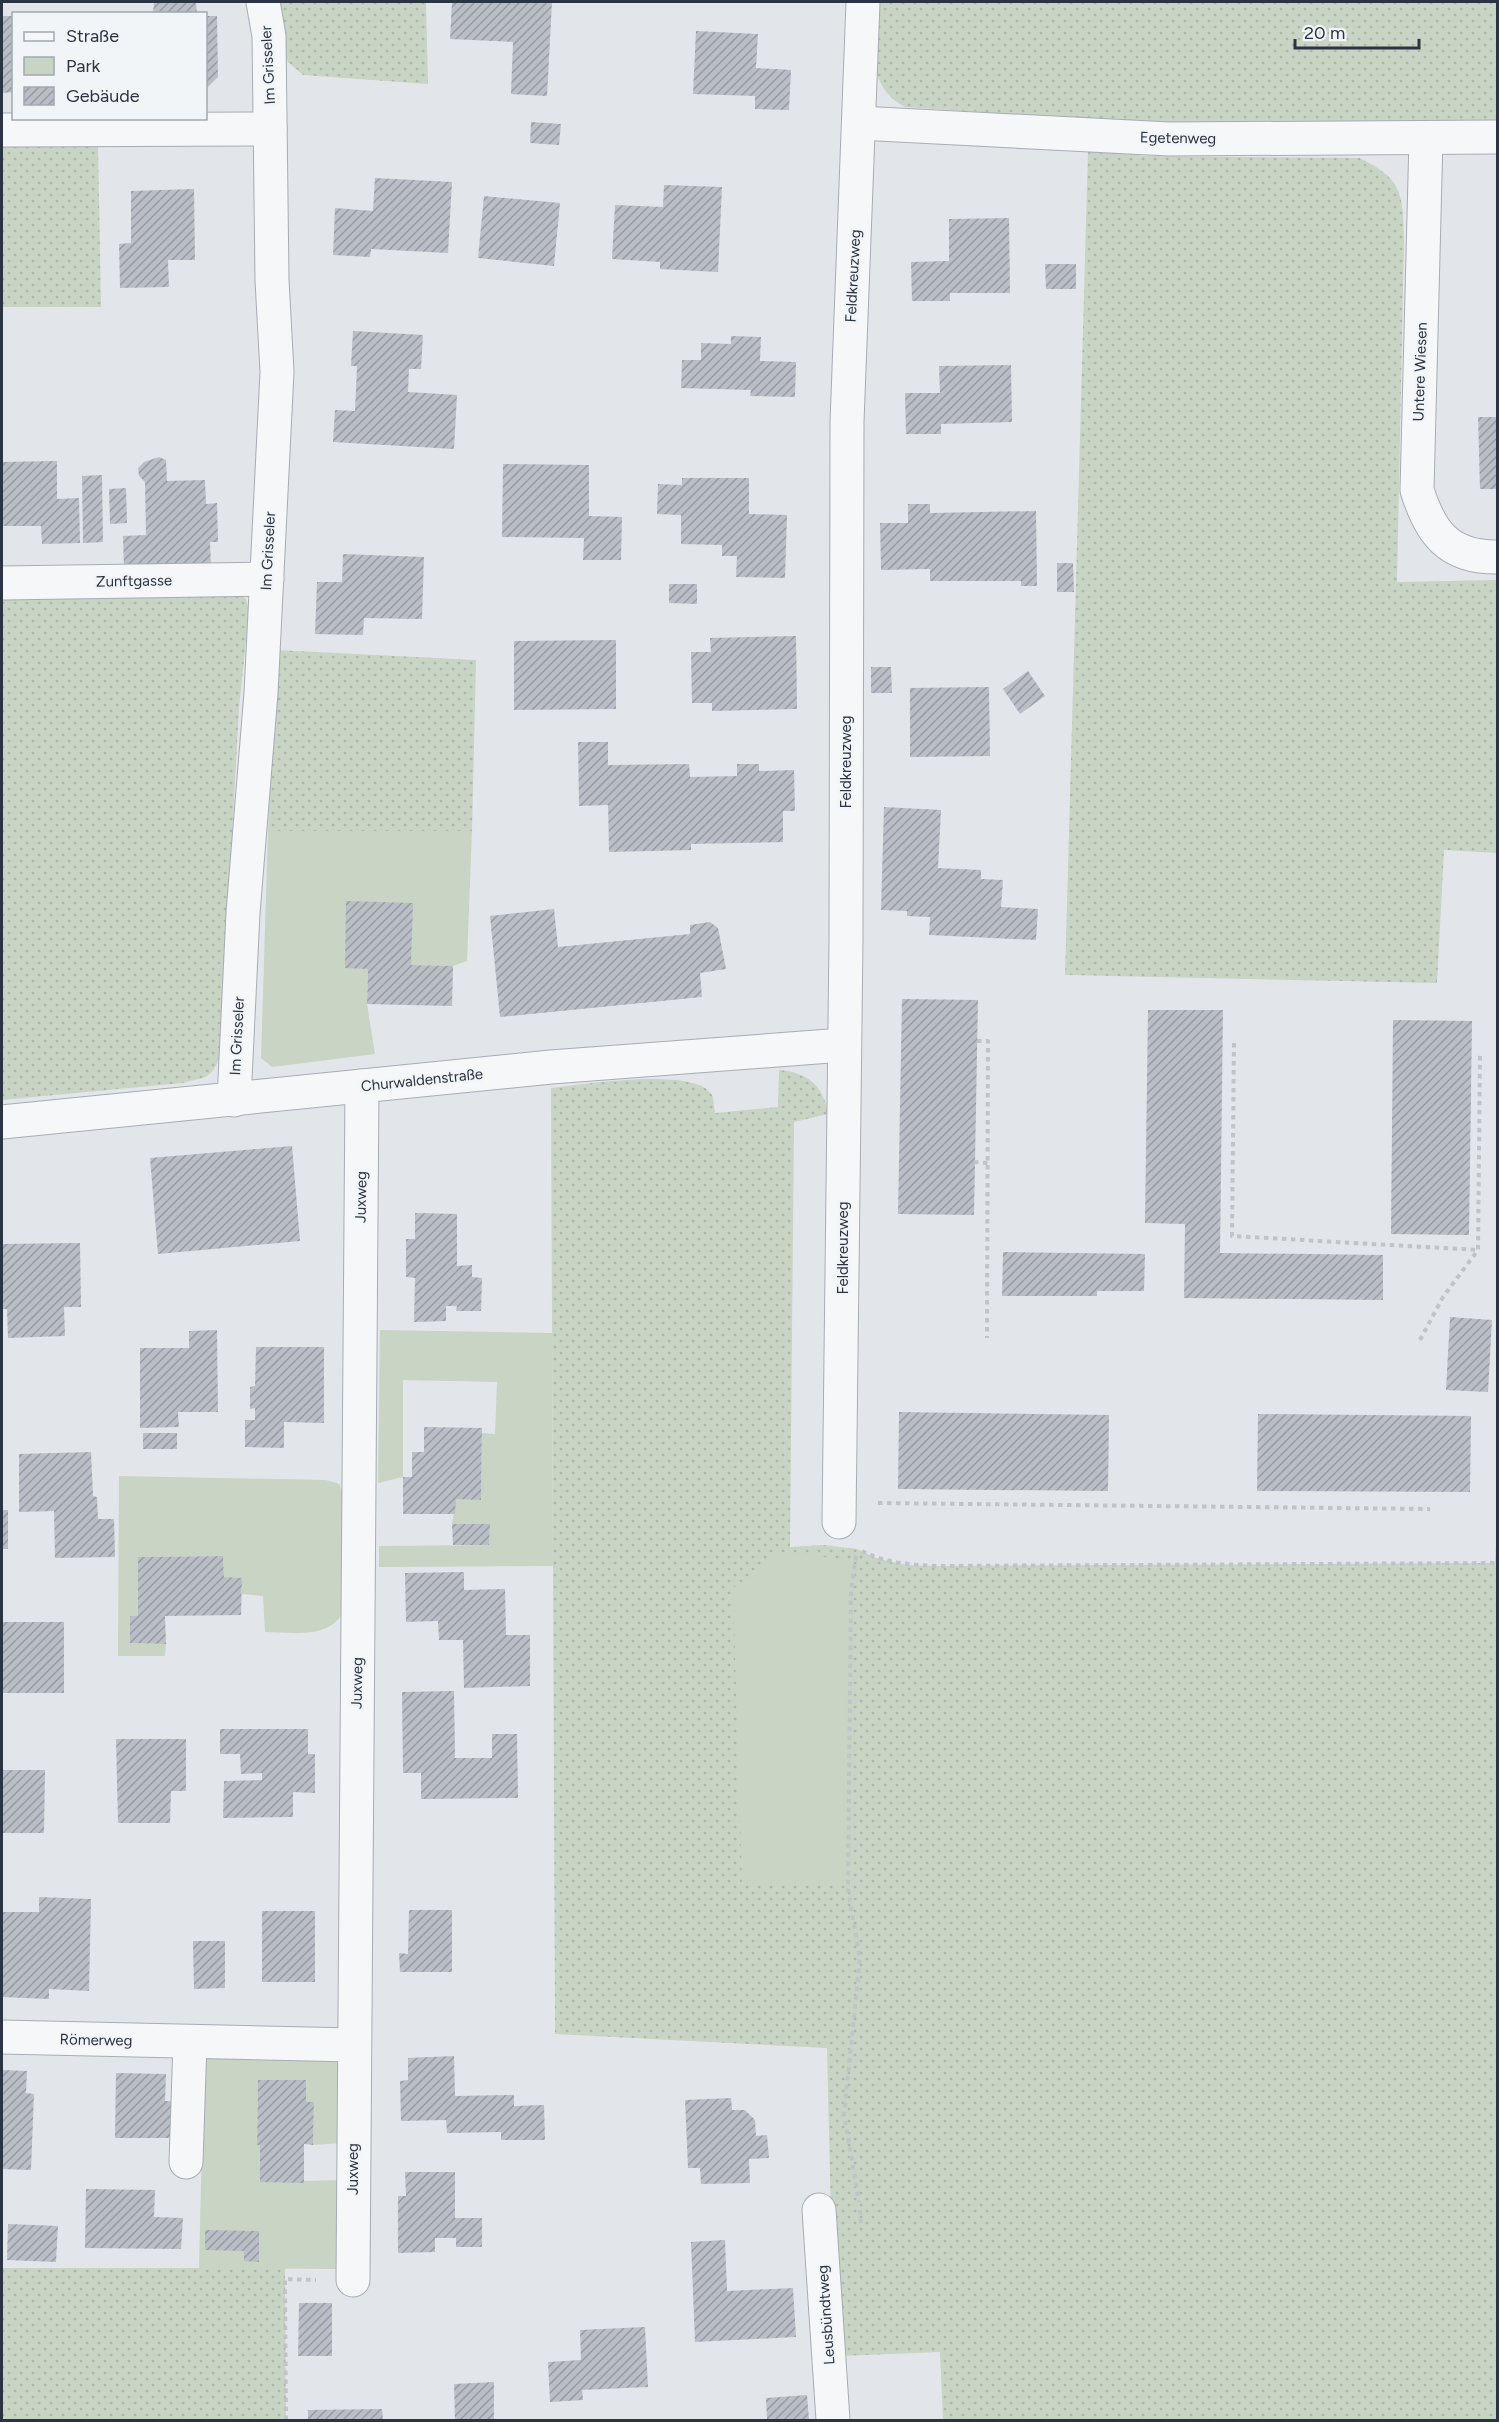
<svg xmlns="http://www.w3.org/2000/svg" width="1499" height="2422" viewBox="0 0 1499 2422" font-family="Figtree,sans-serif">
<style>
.grass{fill:url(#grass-dots)}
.green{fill:#c8d4c4}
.building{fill:url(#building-hatch)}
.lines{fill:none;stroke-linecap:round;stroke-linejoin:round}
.street-casing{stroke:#a7adb4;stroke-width:35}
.path{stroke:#c0c4c9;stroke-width:4;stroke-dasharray:4.5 4.5;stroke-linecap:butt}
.street{stroke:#f5f7f9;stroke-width:33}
.labels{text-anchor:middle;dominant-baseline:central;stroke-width:4.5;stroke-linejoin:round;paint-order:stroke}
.street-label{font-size:15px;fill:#2a3442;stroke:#f2f5f8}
</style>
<defs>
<pattern id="grass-dots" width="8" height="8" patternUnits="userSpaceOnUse" patternTransform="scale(1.5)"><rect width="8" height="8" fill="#c8d4c4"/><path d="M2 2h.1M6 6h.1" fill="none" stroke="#acb7aa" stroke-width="1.8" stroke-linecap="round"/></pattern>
<pattern id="building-hatch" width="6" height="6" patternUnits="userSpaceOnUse" patternTransform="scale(1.5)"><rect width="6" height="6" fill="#babfc7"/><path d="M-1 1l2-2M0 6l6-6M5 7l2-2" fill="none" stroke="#979ca3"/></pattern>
</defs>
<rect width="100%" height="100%" fill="#e2e6ea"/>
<g class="grass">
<path d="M276 2H426L428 84 303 75 288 62 282 46Z"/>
<path d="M878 2H1497V120L1165 124 905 107C863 85 876 42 878 2Z"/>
<path d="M2 146H98L101 307H2Z"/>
<path d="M1088 150H1120L1142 156 1359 158C1403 178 1403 195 1404 240L1397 582 1497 580V853L1444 850 1437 983 1065 975Z"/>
<path d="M2 592 239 593 246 599 249 611 239 708 220 1055C212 1080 205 1077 182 1083L2 1100Z"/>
<path d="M276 650 476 660 472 831H268Z"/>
<path d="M779 1070C806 1072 824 1085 828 1114L794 1122 790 1547 824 1545 857 1549 876 1558 906 1565 938 1566 1495 1563 1497 1525V2420H943L940 2352 841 2356 831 2217 827 2048 555 2034 551 1088C582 1085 695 1066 712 1095 714 1100 714 1108 715 1113L778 1107Z"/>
<path d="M2 2268H285L286 2420H2Z"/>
</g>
<g class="green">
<path d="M268 831H472L467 961 453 966 411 965 412 903 368 969 367 1004 375 1054 272 1067 261 1058Z"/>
<path d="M380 1330 552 1333 553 1566 379 1567V1546L489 1545 490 1524H452L456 1499H481L482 1433 495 1434 497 1382 403 1380V1477L378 1483Z"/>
<path d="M119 1476 326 1480 339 1484 343 1494 341 1616C324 1639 292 1632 265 1632L263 1596 242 1594 241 1578 224 1577 223 1556 139 1557 138 1616 130 1617V1643L166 1644 165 1656H118Z"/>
<path d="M780 1552 851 1560V1885L742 1884 733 1588Z"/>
<path d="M204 2057 341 2059 343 2143 313 2145 314 2103 306 2102V2080H258L257 2144 260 2145V2182L343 2180V2269L199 2268Z"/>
</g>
<g class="building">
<path d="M154 2H196L197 14H153Z"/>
<path d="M452 2H552L547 96 511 94 513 42 450 39Z"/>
<path d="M2 16H14V92L2 93Z"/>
<path d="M206 16H217L218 77 206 89Z"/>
<path d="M696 31 758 34 756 68 791 70 789 110 755 109V96L693 94Z"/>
<path d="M531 122 561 124 559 145 530 143Z"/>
<path d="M375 178 452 182 448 253 371 249 370 257 333 255 335 208 373 211Z"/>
<path d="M664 185 722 187 718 272 660 269V262L612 259 615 205 663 207Z"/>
<path d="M194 189 195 260H168L169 287 120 288 119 244 131 243V191Z"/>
<path d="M484 196 560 203 554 266 478 258Z"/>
<path d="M1009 218 1010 293H950V301H912L911 262 949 261V219Z"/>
<path d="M1045 264H1076V289H1046Z"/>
<path d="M353 331 423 335 421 369H409L408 392 457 395 454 449 333 442 335 410 355 411 357 366H351Z"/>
<path d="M731 336 761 337 760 361 796 362 795 397 750 396 751 390 681 388 682 360H701V343L731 344Z"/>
<path d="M1011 365 1012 422 941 424V434H906L905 393H940L939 366Z"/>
<path d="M1478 417H1497V489H1480Z"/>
<path d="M159 457 166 460 167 481 205 480 206 504 217 503 218 542H210L211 566 124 568 123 536 146 535 145 482 139 476 138 468 144 462Z"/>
<path d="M57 461V499L79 498 80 543 42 544 41 526H2V462Z"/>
<path d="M503 464 589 465V516L622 517 621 560H583L584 538 502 537Z"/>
<path d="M102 475 103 542 83 543 82 476Z"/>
<path d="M682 478H749V514L787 515 785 578 736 577 737 556H722V545L681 544V515L657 514 658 484 682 485Z"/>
<path d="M126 488 127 523 110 524 109 489Z"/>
<path d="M908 504H930V513L1036 511 1037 586H1021V581H930V569L881 570 880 523H908Z"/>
<path d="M343 554 424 557 422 619 364 618 363 635 315 634 317 582H342Z"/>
<path d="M1057 563H1073L1074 592H1057Z"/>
<path d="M669 584H697V604L669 603Z"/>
<path d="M796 636 797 709 712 711V703H692L691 652H711L710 638Z"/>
<path d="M616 640V709L514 710V641Z"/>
<path d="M871 667H891L892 693H871Z"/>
<path d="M1028 671 1045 696 1020 714 1003 689Z"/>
<path d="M989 687 990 756 910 757V688Z"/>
<path d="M578 742H608V765L689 764 690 777 737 776V764H759V771L794 770 795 811H783V842L691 844V850L609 852 608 805 579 806Z"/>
<path d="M884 807 941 810 938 868 981 870V879L1003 880 1001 907 1038 909 1036 940 929 935 930 917 907 916V911L881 910Z"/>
<path d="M346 901 413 903 411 965 453 966 452 1006 367 1004 368 969 345 968Z"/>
<path d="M554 909 558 947 690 934V925L710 922 718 928 726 969 700 973 702 997 500 1017 490 916Z"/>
<path d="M902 999 978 1000 974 1215 898 1214Z"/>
<path d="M1148 1010H1223L1220 1253 1383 1255V1300L1184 1298 1185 1224 1145 1223Z"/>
<path d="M1393 1020 1472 1021 1469 1235 1391 1234Z"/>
<path d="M292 1146 300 1241 158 1254 150 1158Z"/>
<path d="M415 1213 457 1214V1266L472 1265V1277L482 1278 481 1311H456L457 1306H446V1321L414 1322 415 1278 406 1277V1239H415Z"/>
<path d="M80 1243 81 1307H64L65 1336 8 1338 7 1309H2V1244Z"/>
<path d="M1003 1252 1145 1254 1144 1291H1097V1296H1002Z"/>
<path d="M1450 1317 1492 1320 1488 1392 1446 1390Z"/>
<path d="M217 1330 218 1412H178L179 1427 140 1428V1348H189V1331Z"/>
<path d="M256 1347H324V1423L284 1422V1448L245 1447V1420H255V1408L250 1409V1387L255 1386Z"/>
<path d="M899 1412 1109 1415 1108 1491 898 1489Z"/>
<path d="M1258 1414 1471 1416 1470 1492 1257 1491Z"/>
<path d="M424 1427 482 1428 481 1500 456 1499 455 1514H403V1477H412V1452H424Z"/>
<rect x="143" y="1433" width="34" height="16"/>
<path d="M91 1452 93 1496 97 1497 98 1519H114L115 1557 55 1558 54 1511 19 1512V1454Z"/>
<rect x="2" y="1510" width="6" height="39"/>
<path d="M452 1524H490L489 1545H453Z"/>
<path d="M223 1556 224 1577 242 1578 241 1615 165 1616 166 1644 130 1643V1616H138V1557Z"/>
<path d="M464 1572V1590L505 1589 506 1635H530V1686L464 1688 463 1640H439L438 1621 406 1622 405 1573Z"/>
<rect x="2" y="1622" width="62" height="71"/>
<path d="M454 1691 455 1758H492V1734H517L518 1798 421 1799V1773H403L402 1692Z"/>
<path d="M220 1729H308V1754H315V1793L293 1792V1817L223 1818 224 1781 262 1780V1773L241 1774 240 1754H220Z"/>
<path d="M116 1739H186V1791H171L170 1823H118Z"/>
<path d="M2 1770H45L44 1833H2Z"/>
<path d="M39 1897 91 1899 89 1991 49 1989V1999L2 1997V1912H39Z"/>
<path d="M409 1910H452V1972H400L399 1953 408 1954Z"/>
<rect x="262" y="1911" width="53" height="71"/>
<path d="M193 1941H225V1988L194 1989Z"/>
<path d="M454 2056 455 2096 514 2095V2106L544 2105 545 2140H501V2132L447 2133 446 2120 401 2121 400 2081 408 2080V2058Z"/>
<path d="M2 2070 27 2071 26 2093 34 2094 31 2170 2 2169Z"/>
<path d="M116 2073 166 2074 165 2101H172L171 2138H115Z"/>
<path d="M258 2080H306V2102H314L313 2145 304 2144V2183L260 2182V2145H257Z"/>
<path d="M731 2098 732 2110H745L755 2120 756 2136 767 2135 769 2158 749 2159 750 2183 701 2184 700 2168H688L685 2100Z"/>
<path d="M405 2172H455V2218H482V2247H456V2238H435V2252L398 2253V2196H406Z"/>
<path d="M86 2189 155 2190 154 2217 183 2218 181 2249 85 2248Z"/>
<path d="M8 2224 58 2226 56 2262 7 2260Z"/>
<path d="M205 2230 259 2231V2262L244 2261V2251L205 2250Z"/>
<path d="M725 2240 727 2291 793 2288 796 2337 695 2342 691 2242Z"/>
<path d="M299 2303H332V2356H298Z"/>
<path d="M645 2327 648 2387 582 2390 583 2400 550 2402 548 2362 581 2360 580 2330Z"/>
<path d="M494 2382V2420H455L454 2384Z"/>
<path d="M807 2395 809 2420H767L766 2398Z"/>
<path d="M382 2409 383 2420H308V2410Z"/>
</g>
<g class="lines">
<g class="street-casing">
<g id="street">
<path d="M859 123 1169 139 1498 137"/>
<path d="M2 130 270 129"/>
<path d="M1426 138 1417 490C1430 532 1448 558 1498 557"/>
<path d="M2 583 267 579"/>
<path d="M234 1100 243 913 261 693 277 372 272 280 269 36 263 2"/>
<path d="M2 1122 551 1067 843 1045"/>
<path d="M839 1522 846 940 847 422 863 2"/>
<path d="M2 2037 353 2045"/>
<path d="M186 2162 190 2042"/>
<path d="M819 2210 833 2420"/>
<path d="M353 2280 362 1086"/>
</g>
</g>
<g class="path">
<path d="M977 1041H988L987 1338"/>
<path d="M1234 1043 1232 1236 1478 1250"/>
<path d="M974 1162 988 1163"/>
<path d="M1420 1340 1443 1297 1478 1250 1480 1054"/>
<path d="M878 1503 1430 1509"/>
<path d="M862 1551C886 1563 911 1565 938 1566L1498 1563"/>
<path d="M856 1556 851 1590 848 1889 860 1959 844 2114 859 2202"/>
<path d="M860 2210 861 2226"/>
<path d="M286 2420 285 2279 316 2280"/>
</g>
<use href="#street" class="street"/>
</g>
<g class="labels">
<g class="street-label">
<text transform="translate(268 65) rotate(-93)">Im Grisseler</text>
<text transform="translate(1178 138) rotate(1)">Egetenweg</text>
<text transform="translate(853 276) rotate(-87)">Feldkreuzweg</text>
<text transform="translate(1420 372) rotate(-88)">Untere Wiesen</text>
<text transform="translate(268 551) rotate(-87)">Im Grisseler</text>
<text transform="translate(134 581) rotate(-1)">Zunftgasse</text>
<text transform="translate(846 762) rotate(-90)">Feldkreuzweg</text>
<text transform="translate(237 1036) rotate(-87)">Im Grisseler</text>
<text transform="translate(422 1080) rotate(-6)">Churwaldenstraße</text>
<text transform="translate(361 1197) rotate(-89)">Juxweg</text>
<text transform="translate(843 1248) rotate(-90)">Feldkreuzweg</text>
<text transform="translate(357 1683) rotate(-89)">Juxweg</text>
<text transform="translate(96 2040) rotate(1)">Römerweg</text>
<text transform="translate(353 2169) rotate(-90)">Juxweg</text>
<text transform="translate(826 2315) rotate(-94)">Leusbündtweg</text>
</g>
</g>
<rect width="1499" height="2422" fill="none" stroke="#2a3442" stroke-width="6"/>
<rect x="12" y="12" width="195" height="108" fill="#f2f5f8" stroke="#a2a8af" stroke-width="1.5"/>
<rect x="24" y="32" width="30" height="9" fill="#f5f7f9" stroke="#a2a8af" stroke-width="1.5"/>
<text x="66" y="42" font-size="18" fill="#2a3442">Straße</text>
<rect x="24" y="57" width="30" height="18" fill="#c8d4c4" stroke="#a2a8af" stroke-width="1.5"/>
<text x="66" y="72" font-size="18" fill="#2a3442">Park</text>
<rect x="24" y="87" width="30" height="18" fill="url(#building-hatch)" stroke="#a2a8af" stroke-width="1.5"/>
<text x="66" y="102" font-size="18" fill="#2a3442">Gebäude</text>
<path d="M1295 39v9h124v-9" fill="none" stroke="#2a3442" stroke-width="3"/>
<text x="1304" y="39" font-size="18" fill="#2a3442" stroke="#f2f5f8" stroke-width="4.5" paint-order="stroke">20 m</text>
</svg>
